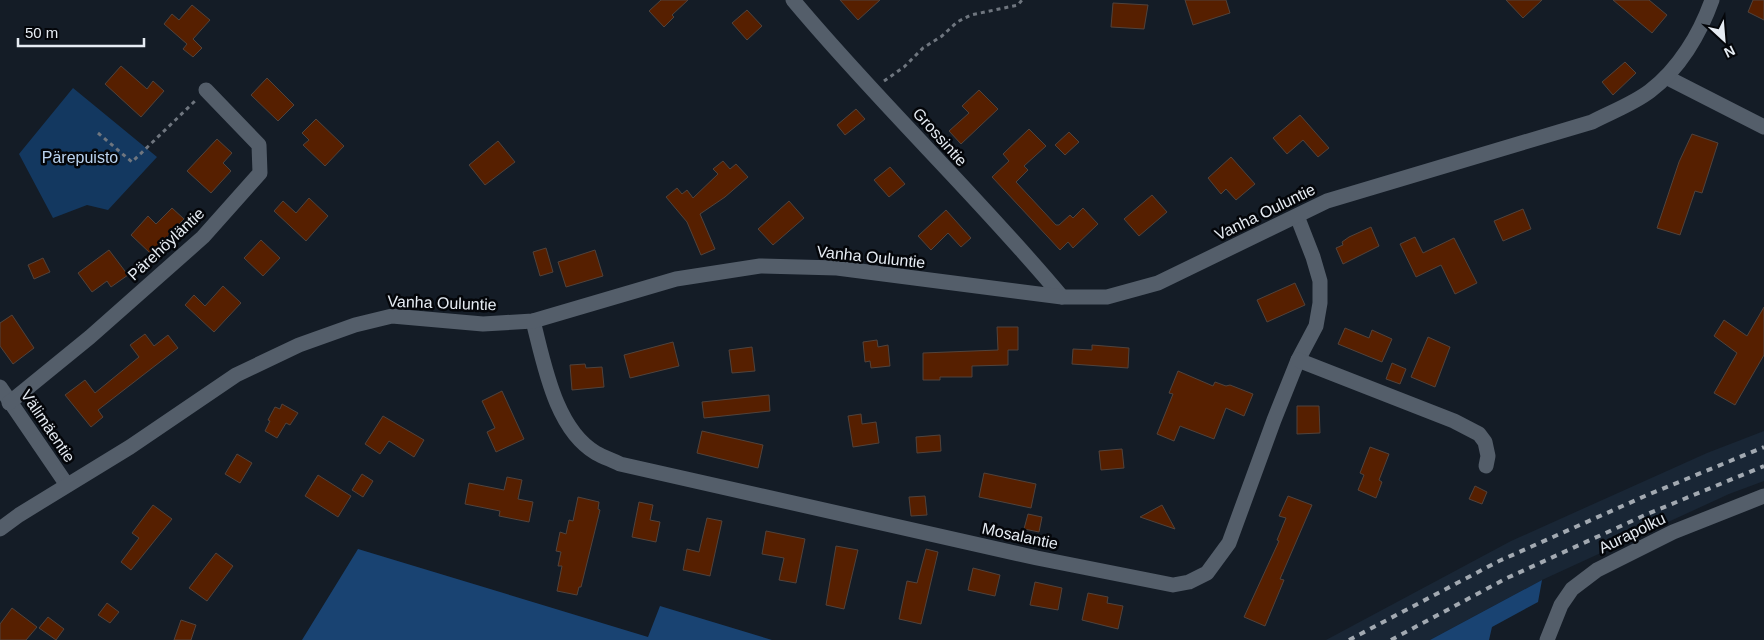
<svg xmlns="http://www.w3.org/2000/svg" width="1764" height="640" viewBox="0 0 1764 640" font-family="Helvetica,sans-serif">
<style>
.built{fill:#192635}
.green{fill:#133860}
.forest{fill:#194372}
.building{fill:#561f00;stroke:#51433c}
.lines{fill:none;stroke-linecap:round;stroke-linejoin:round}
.path{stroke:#6f767f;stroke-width:3;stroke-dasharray:4 4;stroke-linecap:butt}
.minor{stroke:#545e6a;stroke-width:15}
.rail{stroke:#a2a9b1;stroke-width:4;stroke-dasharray:6 6;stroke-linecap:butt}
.labels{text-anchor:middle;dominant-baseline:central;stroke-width:5;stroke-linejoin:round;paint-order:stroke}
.street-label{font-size:16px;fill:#e6ecf3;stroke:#04060a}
.park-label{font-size:16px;fill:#bbd4f1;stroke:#04060a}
</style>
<rect width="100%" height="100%" fill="#141c26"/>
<path class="built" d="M1764 431V481L1729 494 1542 580 1430 640H1326L1511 541 1707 453Z"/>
<path class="green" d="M73 88 157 157 108 210 87 205 53 218 19 154Z"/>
<g class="forest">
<path d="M358 549 648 637 660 606 772 640H302Z"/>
<path d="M1542 580 1538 602 1492 627 1489 640H1430Z"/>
</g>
<g class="building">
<path d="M661 0H688L672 15 674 17 664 27 649 11Z"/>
<path d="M840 0H880L858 20Z"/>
<path d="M1185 0H1226L1230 13 1193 25Z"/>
<path d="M1506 0H1542L1523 18Z"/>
<path d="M1613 0H1649L1667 15 1652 33Z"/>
<path d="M1753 0H1764V20L1748 12Z"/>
<path d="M1113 3 1148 5 1144 29 1111 27Z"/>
<path d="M192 5 210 20 193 39 202 48 193 57 183 49 187 44 164 24 172 14 179 20Z"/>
<path d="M747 10 762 26 747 40 732 23Z"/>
<path d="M1625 62 1636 73 1613 95 1602 82Z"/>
<path d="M121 66 147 89 153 81 164 91 141 117 105 84Z"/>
<path d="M267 78 294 105 278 121 251 95Z"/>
<path d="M979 90 998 109 961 144 949 131 969 113 962 106Z"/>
<path d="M856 109 865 119 845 135 837 125Z"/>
<path d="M1300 115 1329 148 1318 157 1303 140 1287 154 1273 138Z"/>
<path d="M316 119 344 146 325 166 303 145 309 140 302 133Z"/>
<path d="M1029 129 1046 146 1024 166 1028 170 1016 182 1056 225H1059L1070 215 1073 218 1083 208 1098 224 1073 248 1068 242 1060 250 992 177 1009 161 1003 154Z"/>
<path d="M1069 132 1079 142 1065 155 1055 145Z"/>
<path d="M1692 134 1718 143 1702 193 1695 191 1680 235 1657 228 1679 162Z"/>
<path d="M217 139 232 153 223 163 231 171 211 193 187 171Z"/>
<path d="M498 141 515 162 485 185 469 165Z"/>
<path d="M1231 157 1255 184 1236 200 1226 189 1221 194 1208 178Z"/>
<path d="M723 161 730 169 736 164 748 177 725 197 700 214 715 249 701 255 687 222 666 197 677 188 682 194 687 190 693 198 718 174 713 169Z"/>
<path d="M890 167 905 184 889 197 874 180Z"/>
<path d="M1152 195 1167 212 1139 236 1124 219Z"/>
<path d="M309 198 328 216 306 241 274 211 283 201 296 213Z"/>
<path d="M789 201 804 218 773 245 758 229Z"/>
<path d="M172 208 184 219 151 254 131 235 148 216 156 224Z"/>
<path d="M1523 209 1531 229 1503 241 1494 221Z"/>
<path d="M946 210 971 238 961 247 948 233 931 250 918 236Z"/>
<path d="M1371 227 1379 246 1343 264 1336 248 1343 245 1342 242 1349 237Z"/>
<path d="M1415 237 1423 253 1454 238 1477 283 1455 294 1441 265 1416 277 1400 244Z"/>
<path d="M261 240 280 258 263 276 244 258Z"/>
<path d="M546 248 553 272 540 276 533 252Z"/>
<path d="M109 250 128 275 111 287 107 281 92 292 78 273Z"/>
<path d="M595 250 603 276 566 287 558 262Z"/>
<path d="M43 258 50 272 34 279 28 265Z"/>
<path d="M1295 283 1305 305 1267 322 1257 300Z"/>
<path d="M223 286 241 303 214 332 185 305 194 295 205 306Z"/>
<path d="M1764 307V355L1735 405 1714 393 1737 353 1714 336 1724 320 1747 336Z"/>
<path d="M12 315 34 348 13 364 0 346V323Z"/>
<path d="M997 327H1018V350H1008V365L972 366V377H940V380H923V353L998 350Z"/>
<path d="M1345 328 1369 338 1372 330 1392 339 1382 362 1338 344Z"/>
<path d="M145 334 154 346 168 335 178 348 98 410 103 417 91 427 65 395 85 380 95 393 139 357 130 345Z"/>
<path d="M1428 337 1450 347 1435 387 1411 377Z"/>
<path d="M877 340 878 347 888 345 890 366 871 368 870 361 865 362 863 342Z"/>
<path d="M673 342 679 366 630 378 624 355Z"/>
<path d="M1092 345 1129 348 1128 368 1072 364 1073 349 1092 350Z"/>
<path d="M752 347 755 371 732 373 729 350Z"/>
<path d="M1392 363 1406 369 1400 384 1386 379Z"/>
<path d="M585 364 586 368 602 367 604 387 572 390 570 365Z"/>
<path d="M1178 371 1213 386 1215 382 1226 386 1230 385 1253 394 1244 416 1226 408 1214 439 1180 426 1174 441 1157 434 1173 394 1169 393Z"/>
<path d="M502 391 524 439 496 452 487 432 495 428 482 401Z"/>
<path d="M769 395 770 411 704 418 702 402Z"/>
<path d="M282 404 298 413 290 425 286 423 277 438 265 431 270 421 268 420 275 407 280 409Z"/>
<path d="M1297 406H1319L1320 433 1297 434Z"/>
<path d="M861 414 862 424 876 422 879 443 853 447 848 416Z"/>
<path d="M383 416 424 440 414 457 389 441 380 454 365 444Z"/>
<path d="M702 431 763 445 758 468 697 453Z"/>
<path d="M940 435 941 451 917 453 916 437Z"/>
<path d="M1370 447 1389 454 1379 480 1382 482 1376 498 1358 490 1364 475 1360 473Z"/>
<path d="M1122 449 1124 468 1101 470 1099 451Z"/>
<path d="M237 454 252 463 240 483 225 474Z"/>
<path d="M984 473 1036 484 1031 508 979 497Z"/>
<path d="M362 474 373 481 363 497 352 490Z"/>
<path d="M318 475 351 496 338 517 305 496Z"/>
<path d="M507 477 522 480 518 499 533 502 529 522 499 516 500 511 465 504 469 483 504 490Z"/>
<path d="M1475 486 1487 492 1482 504 1469 499Z"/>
<path d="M925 496 927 515 911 516 909 497Z"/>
<path d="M1288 496 1312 505 1280 579 1284 580 1265 626 1244 617 1279 541 1277 540 1286 518 1279 516Z"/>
<path d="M578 497 599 502 598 509 600 510 581 587H579L577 595 557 591 562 566H558L561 552 556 551 560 532 566 534 569 520 573 521Z"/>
<path d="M639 502 653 505 650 520 660 522 656 542 632 537Z"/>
<path d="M153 505 172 519 131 570 121 562 139 538 132 533Z"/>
<path d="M1162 505 1175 529 1140 517Z"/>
<path d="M1028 514 1042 517 1039 532 1024 529Z"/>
<path d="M707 518 722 521 710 576 683 570 687 549 699 552Z"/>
<path d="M766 531 805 539 796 583 779 580 784 558 762 554Z"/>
<path d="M836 546 858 550 844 609 826 605Z"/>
<path d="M926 549 938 552 921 624 899 619 907 581 917 583Z"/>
<path d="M216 553 233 566 207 601 189 588Z"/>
<path d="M973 568 1000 575 995 596 968 590Z"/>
<path d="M1035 582 1062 588 1058 610 1030 605Z"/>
<path d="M1088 593 1108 597 1107 603 1123 606 1118 629 1082 620Z"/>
<path d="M107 603 119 612 110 623 98 615Z"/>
<path d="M12 608 37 627 26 640H0V624Z"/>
<path d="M48 617 64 629 56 640 39 628Z"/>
<path d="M181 620 196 625 191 640H174Z"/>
</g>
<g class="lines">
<g class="path">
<path d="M884 81 904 67 923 48 942 36 957 22 971 15 1018 5 1022 0"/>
<path d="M98 133 132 162 195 101"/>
</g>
<g class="minor">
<path d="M793 0C878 102 976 194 1062 297"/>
<path d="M1666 77 1764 127"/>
<path d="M533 321C544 363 555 429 596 453 603 457 612 460 620 464L1037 558 1173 585 1189 582 1207 573 1229 543 1274 420 1298 360 1316 326 1320 303V281L1313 257 1297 216"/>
<path d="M1298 360 1454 421 1479 434 1485 442 1488 456 1486 466"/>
<path d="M0 387 67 485"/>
<path d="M9 403 90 337 203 237 260 173 259 145 206 90"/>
<path d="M0 529 19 515 130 447 236 375 299 345 355 325 392 316 483 324 533 321 676 279 760 266 837 268 1062 297H1107L1158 283 1327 201 1592 122C1611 112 1633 104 1650 91 1679 69 1700 34 1712 0"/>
<path d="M1547 640 1561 605 1572 589 1597 570 1673 532 1764 496"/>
</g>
<g class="rail">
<path d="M1349 640 1499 561 1645 496 1764 447"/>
<path d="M1391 640 1507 578 1645 515 1764 466"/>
</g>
</g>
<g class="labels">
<g class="street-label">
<text transform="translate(940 137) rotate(48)">Grossintie</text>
<text transform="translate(1265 212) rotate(-26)">Vanha Ouluntie</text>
<text transform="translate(166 244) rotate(-43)">Pärehöyläntie</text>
<text transform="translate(871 257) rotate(6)">Vanha Ouluntie</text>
<text transform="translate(442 303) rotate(2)">Vanha Ouluntie</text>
<text transform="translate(48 426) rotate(56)">Välimäentie</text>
<text transform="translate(1632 533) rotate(-26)">Aurapolku</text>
<text transform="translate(1020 536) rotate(12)">Mosalantie</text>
</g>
<g class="park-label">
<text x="80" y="157">Pärepuisto</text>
</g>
</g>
<g transform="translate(1724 40) rotate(154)" stroke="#04060a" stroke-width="4" paint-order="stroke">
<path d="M0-4L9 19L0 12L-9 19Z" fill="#e6ecf3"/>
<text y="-8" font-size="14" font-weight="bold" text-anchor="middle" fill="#e6ecf3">N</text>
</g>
<path d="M18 38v8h126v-8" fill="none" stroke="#e6ecf3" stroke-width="2.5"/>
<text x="25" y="38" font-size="15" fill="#e6ecf3" stroke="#04060a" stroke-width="4" paint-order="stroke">50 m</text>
</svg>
